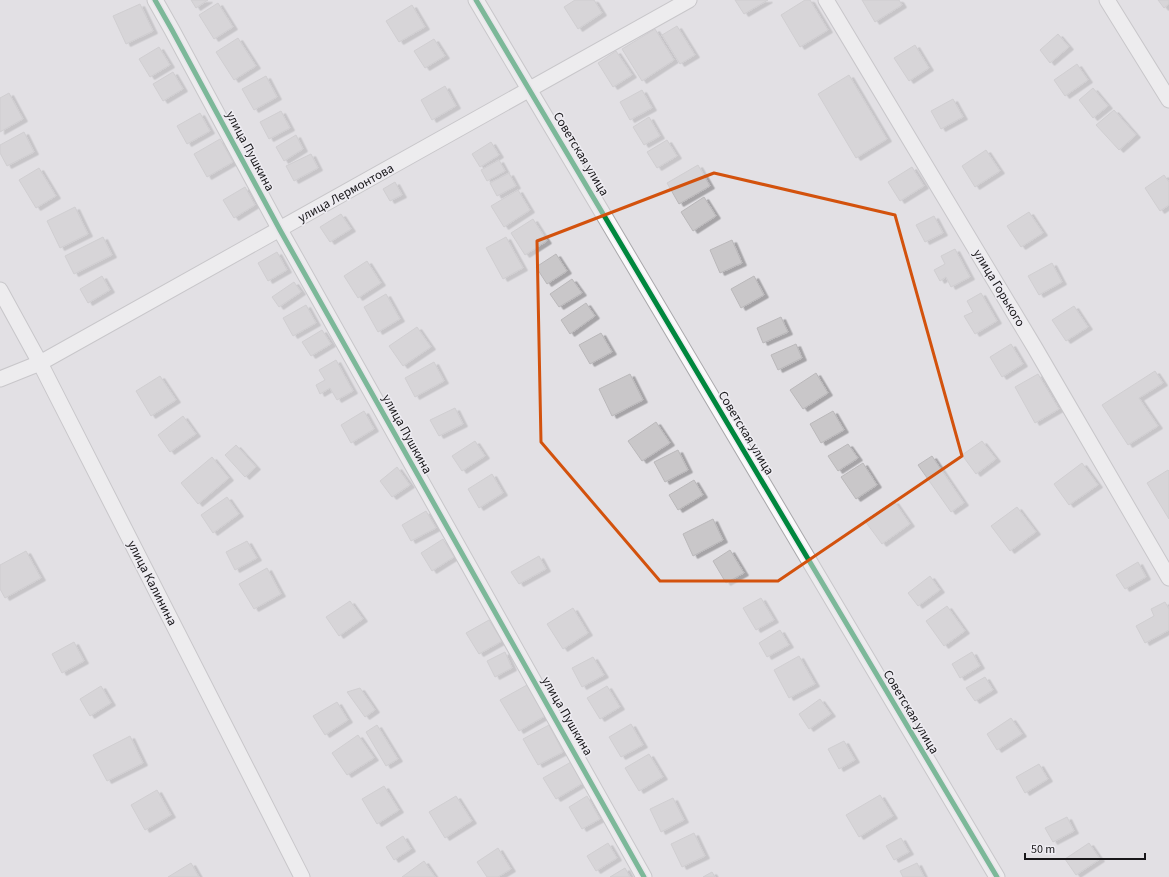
<svg xmlns="http://www.w3.org/2000/svg" width="1169" height="877" viewBox="0 0 1169 877" font-family="'Source Sans 3',sans-serif">
<style>
.building{fill:#c9c7c9;stroke:#bab8ba;filter:url(#shadow)}
.lines{fill:none;stroke-linecap:round;stroke-linejoin:round}
.minor-casing{stroke:#a9a8ab;stroke-width:17}
.minor{stroke:#fbfafb;stroke-width:15}
.cycleway-casing{stroke:#eeecf2;stroke-width:8}
.cycleway{stroke:#00873e;stroke-width:5}
.marked{fill:none;stroke:#d3520d;stroke-width:3;stroke-linejoin:round}
.labels{text-anchor:middle;dominant-baseline:central;stroke-width:3;stroke-linejoin:round;paint-order:stroke}
.street-label{font-size:13px;fill:#181719;stroke:#eeecf2}
</style>
<defs>
<filter id="shadow"><feDropShadow dx="4.5" dy="2.5" stdDeviation="0" flood-color="#0004"/></filter>
</defs>
<rect width="100%" height="100%" fill="#e2e0e4"/>
<g class="building">
<path d="M191 0H208L196 8Z"/>
<path d="M575 0H594L602 13 578 29 564 7Z"/>
<path d="M735 0H768L744 14Z"/>
<path d="M805 0H810L828 30 800 47 781 15Z"/>
<path d="M862 0H899L902 5 875 22Z"/>
<path d="M1158 0H1169V4L1164 8Z"/>
<path d="M218 3 233 27 214 39 199 15Z"/>
<path d="M140 4 153 31 126 44 113 16Z"/>
<path d="M412 5 425 27 399 42 386 21Z"/>
<path d="M677 26 695 55 680 64 662 35Z"/>
<path d="M655 29 674 60 642 81 622 49Z"/>
<path d="M1058 34 1069 47 1050 63 1040 50Z"/>
<path d="M238 38 256 66 234 80 216 52Z"/>
<path d="M434 39 445 56 425 68 414 51Z"/>
<path d="M915 45 929 68 909 81 894 58Z"/>
<path d="M159 47 170 65 150 77 139 59Z"/>
<path d="M616 51 632 75 613 87 598 63Z"/>
<path d="M1077 64 1088 80 1065 96 1054 80Z"/>
<path d="M173 72 183 89 163 101 153 84Z"/>
<path d="M849 75 887 139 856 158 818 94Z"/>
<path d="M266 76 277 97 254 110 242 89Z"/>
<path d="M445 86 456 106 432 120 421 100Z"/>
<path d="M1093 88 1108 106 1093 118 1079 100Z"/>
<path d="M642 90 652 108 630 120 620 102Z"/>
<path d="M9 93 23 119 0 132V98Z"/>
<path d="M953 99 963 117 941 129 931 111Z"/>
<path d="M1114 110 1136 135 1119 150 1096 125Z"/>
<path d="M281 111 290 128 269 139 260 122Z"/>
<path d="M200 113 210 131 187 144 177 126Z"/>
<path d="M649 117 660 136 644 145 633 127Z"/>
<path d="M24 132 34 152 7 166 0 153V145Z"/>
<path d="M296 135 303 149 284 161 276 147Z"/>
<path d="M220 139 233 162 207 177 194 154Z"/>
<path d="M667 140 677 156 657 168 647 152Z"/>
<path d="M491 142 499 155 480 167 472 154Z"/>
<path d="M986 150 1000 171 975 187 962 166Z"/>
<path d="M311 154 318 168 294 181 286 166Z"/>
<path d="M499 160 505 171 487 181 481 170Z"/>
<path d="M698 165 710 186 679 204 667 183Z"/>
<path d="M912 167 924 186 900 201 888 182Z"/>
<path d="M39 168 56 196 36 208 19 180Z"/>
<path d="M509 173 516 186 497 196 490 183Z"/>
<path d="M1164 175 1169 182V205L1160 211 1145 188Z"/>
<path d="M395 182 402 195 390 201 383 189Z"/>
<path d="M245 187 255 205 234 218 223 200Z"/>
<path d="M518 190 530 210 504 227 491 206Z"/>
<path d="M704 197 716 216 693 231 681 212Z"/>
<path d="M75 207 88 234 60 248 47 221Z"/>
<path d="M1029 212 1043 233 1021 247 1007 226Z"/>
<path d="M341 214 351 229 330 242 320 227Z"/>
<path d="M934 216 943 233 925 242 916 225Z"/>
<path d="M533 219 547 241 525 255 511 233Z"/>
<path d="M103 237 112 255 74 274 65 256Z"/>
<path d="M506 237 523 268 503 279 486 248Z"/>
<path d="M732 240 742 263 720 273 710 250Z"/>
<path d="M955 249 970 277 951 287 946 277 940 281 934 270 945 264 941 256Z"/>
<path d="M277 252 287 270 268 281 258 263Z"/>
<path d="M556 254 567 271 547 284 536 267Z"/>
<path d="M367 261 381 283 358 298 344 276Z"/>
<path d="M1052 263 1062 282 1039 295 1028 276Z"/>
<path d="M102 276 110 290 88 303 80 289Z"/>
<path d="M754 276 764 295 741 308 731 289Z"/>
<path d="M572 279 582 293 559 307 550 294Z"/>
<path d="M294 282 301 292 279 307 272 297Z"/>
<path d="M981 293 997 321 975 334 964 316 973 312 967 301Z"/>
<path d="M386 294 400 319 378 332 364 307Z"/>
<path d="M586 303 595 316 570 334 561 320Z"/>
<path d="M306 305 316 323 293 336 283 318Z"/>
<path d="M1074 306 1088 327 1066 341 1052 320Z"/>
<path d="M781 317 788 332 763 343 757 328Z"/>
<path d="M417 327 431 347 403 366 389 346Z"/>
<path d="M322 330 331 344 311 356 302 342Z"/>
<path d="M601 333 612 352 590 364 579 345Z"/>
<path d="M796 344 802 358 778 370 771 355Z"/>
<path d="M1011 344 1023 364 1002 377 990 357Z"/>
<path d="M336 360 353 391 337 400 330 388 320 394 316 385 325 380 319 370Z"/>
<path d="M434 362 444 381 415 397 405 378Z"/>
<path d="M1155 371 1163 383 1139 398 1158 426 1128 445 1102 405Z"/>
<path d="M816 373 828 393 803 409 790 390Z"/>
<path d="M630 374 643 400 612 416 599 389Z"/>
<path d="M1038 374 1059 409 1035 423 1015 387Z"/>
<path d="M160 376 176 400 151 416 136 391Z"/>
<path d="M455 408 463 424 439 436 430 420Z"/>
<path d="M364 411 374 429 351 443 341 425Z"/>
<path d="M833 411 844 430 821 443 810 424Z"/>
<path d="M183 416 196 434 170 452 158 435Z"/>
<path d="M656 422 670 443 642 461 628 441Z"/>
<path d="M475 441 485 456 462 471 452 456Z"/>
<path d="M982 441 996 459 976 474 962 455Z"/>
<path d="M848 444 858 458 838 471 828 456Z"/>
<path d="M236 445 256 467 245 477 225 455Z"/>
<path d="M678 450 688 470 665 482 654 462Z"/>
<path d="M932 456 964 503 951 512 918 465Z"/>
<path d="M212 457 229 478 198 504 181 483Z"/>
<path d="M863 463 877 485 856 499 841 477Z"/>
<path d="M1082 463 1098 485 1069 505 1054 484Z"/>
<path d="M397 467 410 485 392 497 380 481Z"/>
<path d="M1168 470 1169 471V519L1147 483Z"/>
<path d="M492 474 503 493 479 508 468 489Z"/>
<path d="M694 480 703 495 678 510 669 495Z"/>
<path d="M227 497 239 514 213 533 201 515Z"/>
<path d="M894 501 910 524 882 544 865 521Z"/>
<path d="M1017 507 1036 532 1010 551 991 526Z"/>
<path d="M426 511 436 528 411 541 402 525Z"/>
<path d="M713 519 723 540 693 556 683 534Z"/>
<path d="M443 539 454 557 432 571 421 553Z"/>
<path d="M247 541 257 558 235 570 226 552Z"/>
<path d="M730 550 744 573 726 583 713 561Z"/>
<path d="M26 551 41 578 5 598 0 589V565Z"/>
<path d="M539 556 546 569 519 584 511 572Z"/>
<path d="M1138 562 1146 577 1125 589 1116 575Z"/>
<path d="M267 568 281 594 254 609 239 584Z"/>
<path d="M930 576 940 590 918 606 908 593Z"/>
<path d="M761 598 774 620 756 630 743 608Z"/>
<path d="M350 601 363 619 339 636 326 617Z"/>
<path d="M1165 602 1169 609V630L1145 643 1136 626 1154 616 1151 609Z"/>
<path d="M947 606 965 631 944 646 926 621Z"/>
<path d="M573 608 588 633 563 649 547 624Z"/>
<path d="M489 620 502 641 479 654 466 633Z"/>
<path d="M780 630 789 645 767 657 759 643Z"/>
<path d="M74 642 84 661 62 673 52 654Z"/>
<path d="M505 652 512 668 495 677 487 661Z"/>
<path d="M972 652 980 666 960 678 952 664Z"/>
<path d="M799 656 815 684 789 698 774 670Z"/>
<path d="M593 657 604 675 582 687 572 668Z"/>
<path d="M985 677 993 690 975 701 966 688Z"/>
<path d="M527 685 545 716 519 731 500 700Z"/>
<path d="M101 686 111 703 90 716 80 699Z"/>
<path d="M607 686 620 707 600 719 587 698Z"/>
<path d="M360 688 375 710 365 717 347 692Z"/>
<path d="M820 699 831 714 809 729 799 714Z"/>
<path d="M337 702 348 720 325 735 313 716Z"/>
<path d="M1011 718 1022 734 997 750 987 734Z"/>
<path d="M631 724 643 745 621 757 609 737Z"/>
<path d="M377 725 398 759 386 766 366 732Z"/>
<path d="M549 725 563 752 538 765 523 739Z"/>
<path d="M358 735 374 758 347 775 332 753Z"/>
<path d="M130 736 143 763 107 781 93 755Z"/>
<path d="M844 741 855 760 839 769 828 749Z"/>
<path d="M649 754 663 777 639 791 625 768Z"/>
<path d="M571 762 583 783 556 799 543 778Z"/>
<path d="M1039 764 1048 779 1025 793 1016 777Z"/>
<path d="M384 786 399 810 377 824 362 799Z"/>
<path d="M157 790 171 815 145 830 131 805Z"/>
<path d="M880 795 893 816 859 837 846 815Z"/>
<path d="M456 796 472 821 445 838 429 812Z"/>
<path d="M587 796 600 819 582 829 569 807Z"/>
<path d="M673 798 684 820 661 832 650 809Z"/>
<path d="M1067 817 1074 831 1053 842 1045 828Z"/>
<path d="M694 833 705 856 682 867 671 844Z"/>
<path d="M403 836 411 849 394 860 386 847Z"/>
<path d="M901 838 909 852 894 860 886 846Z"/>
<path d="M608 843 617 858 596 871 587 856Z"/>
<path d="M1089 843 1100 859 1076 875 1065 859Z"/>
<path d="M498 848 511 869 498 877H487L477 862Z"/>
<path d="M424 861 435 877H402Z"/>
<path d="M191 863 199 877H168Z"/>
<path d="M917 863 924 877H903L900 871Z"/>
<path d="M625 868 630 877H610Z"/>
<path d="M712 872 715 877H703Z"/>
</g>
<g class="lines">
<g class="minor-casing">
<g id="minor">
<path d="M155 0 172 30 280 230 644 877"/>
<path d="M476 0 997 877"/>
<path d="M826 0 1035 348 1169 578"/>
<path d="M1107 0 1169 100"/>
<path d="M0 290 40 363 302 877"/>
<path d="M0 379 40 363 689 0"/>
</g>
</g>
<use href="#minor" class="minor"/>
<g class="cycleway-casing">
<g id="cycleway">
<path d="M155 0 172 30 280 230 644 877"/>
<path d="M476 0 997 877"/>
</g>
</g>
<use href="#cycleway" class="cycleway"/>
</g>
<path d="M0 0H1169V877H0ZM714 173 895 215 962 456 778 581H660L541 442 537 241Z" fill="#e2e0e4" fill-opacity=".55" fill-rule="evenodd"/>
<path class="marked" d="M714 173 895 215 962 456 778 581H660L541 442 537 241Z"/>
<g class="labels">
<g class="street-label">
<text transform="translate(250 151) rotate(62)">улица Пушкина</text>
<text transform="translate(581 154) rotate(59)">Советская улица</text>
<text transform="translate(346 193) rotate(-29)">улица Лермонтова</text>
<text transform="translate(999 288) rotate(59)">улица Горького</text>
<text transform="translate(746 433) rotate(59)">Советская улица</text>
<text transform="translate(407 434) rotate(61)">улица Пушкина</text>
<text transform="translate(152 583) rotate(63)">улица Калинина</text>
<text transform="translate(911 712) rotate(59)">Советская улица</text>
<text transform="translate(567 716) rotate(60)">улица Пушкина</text>
</g>
</g>
<path d="M1025 853v6h120v-6" fill="none" stroke="#181719" stroke-width="2"/>
<text x="1031" y="853" font-size="12" fill="#181719" stroke="#eeecf2" stroke-width="3" paint-order="stroke">50 m</text>
</svg>
